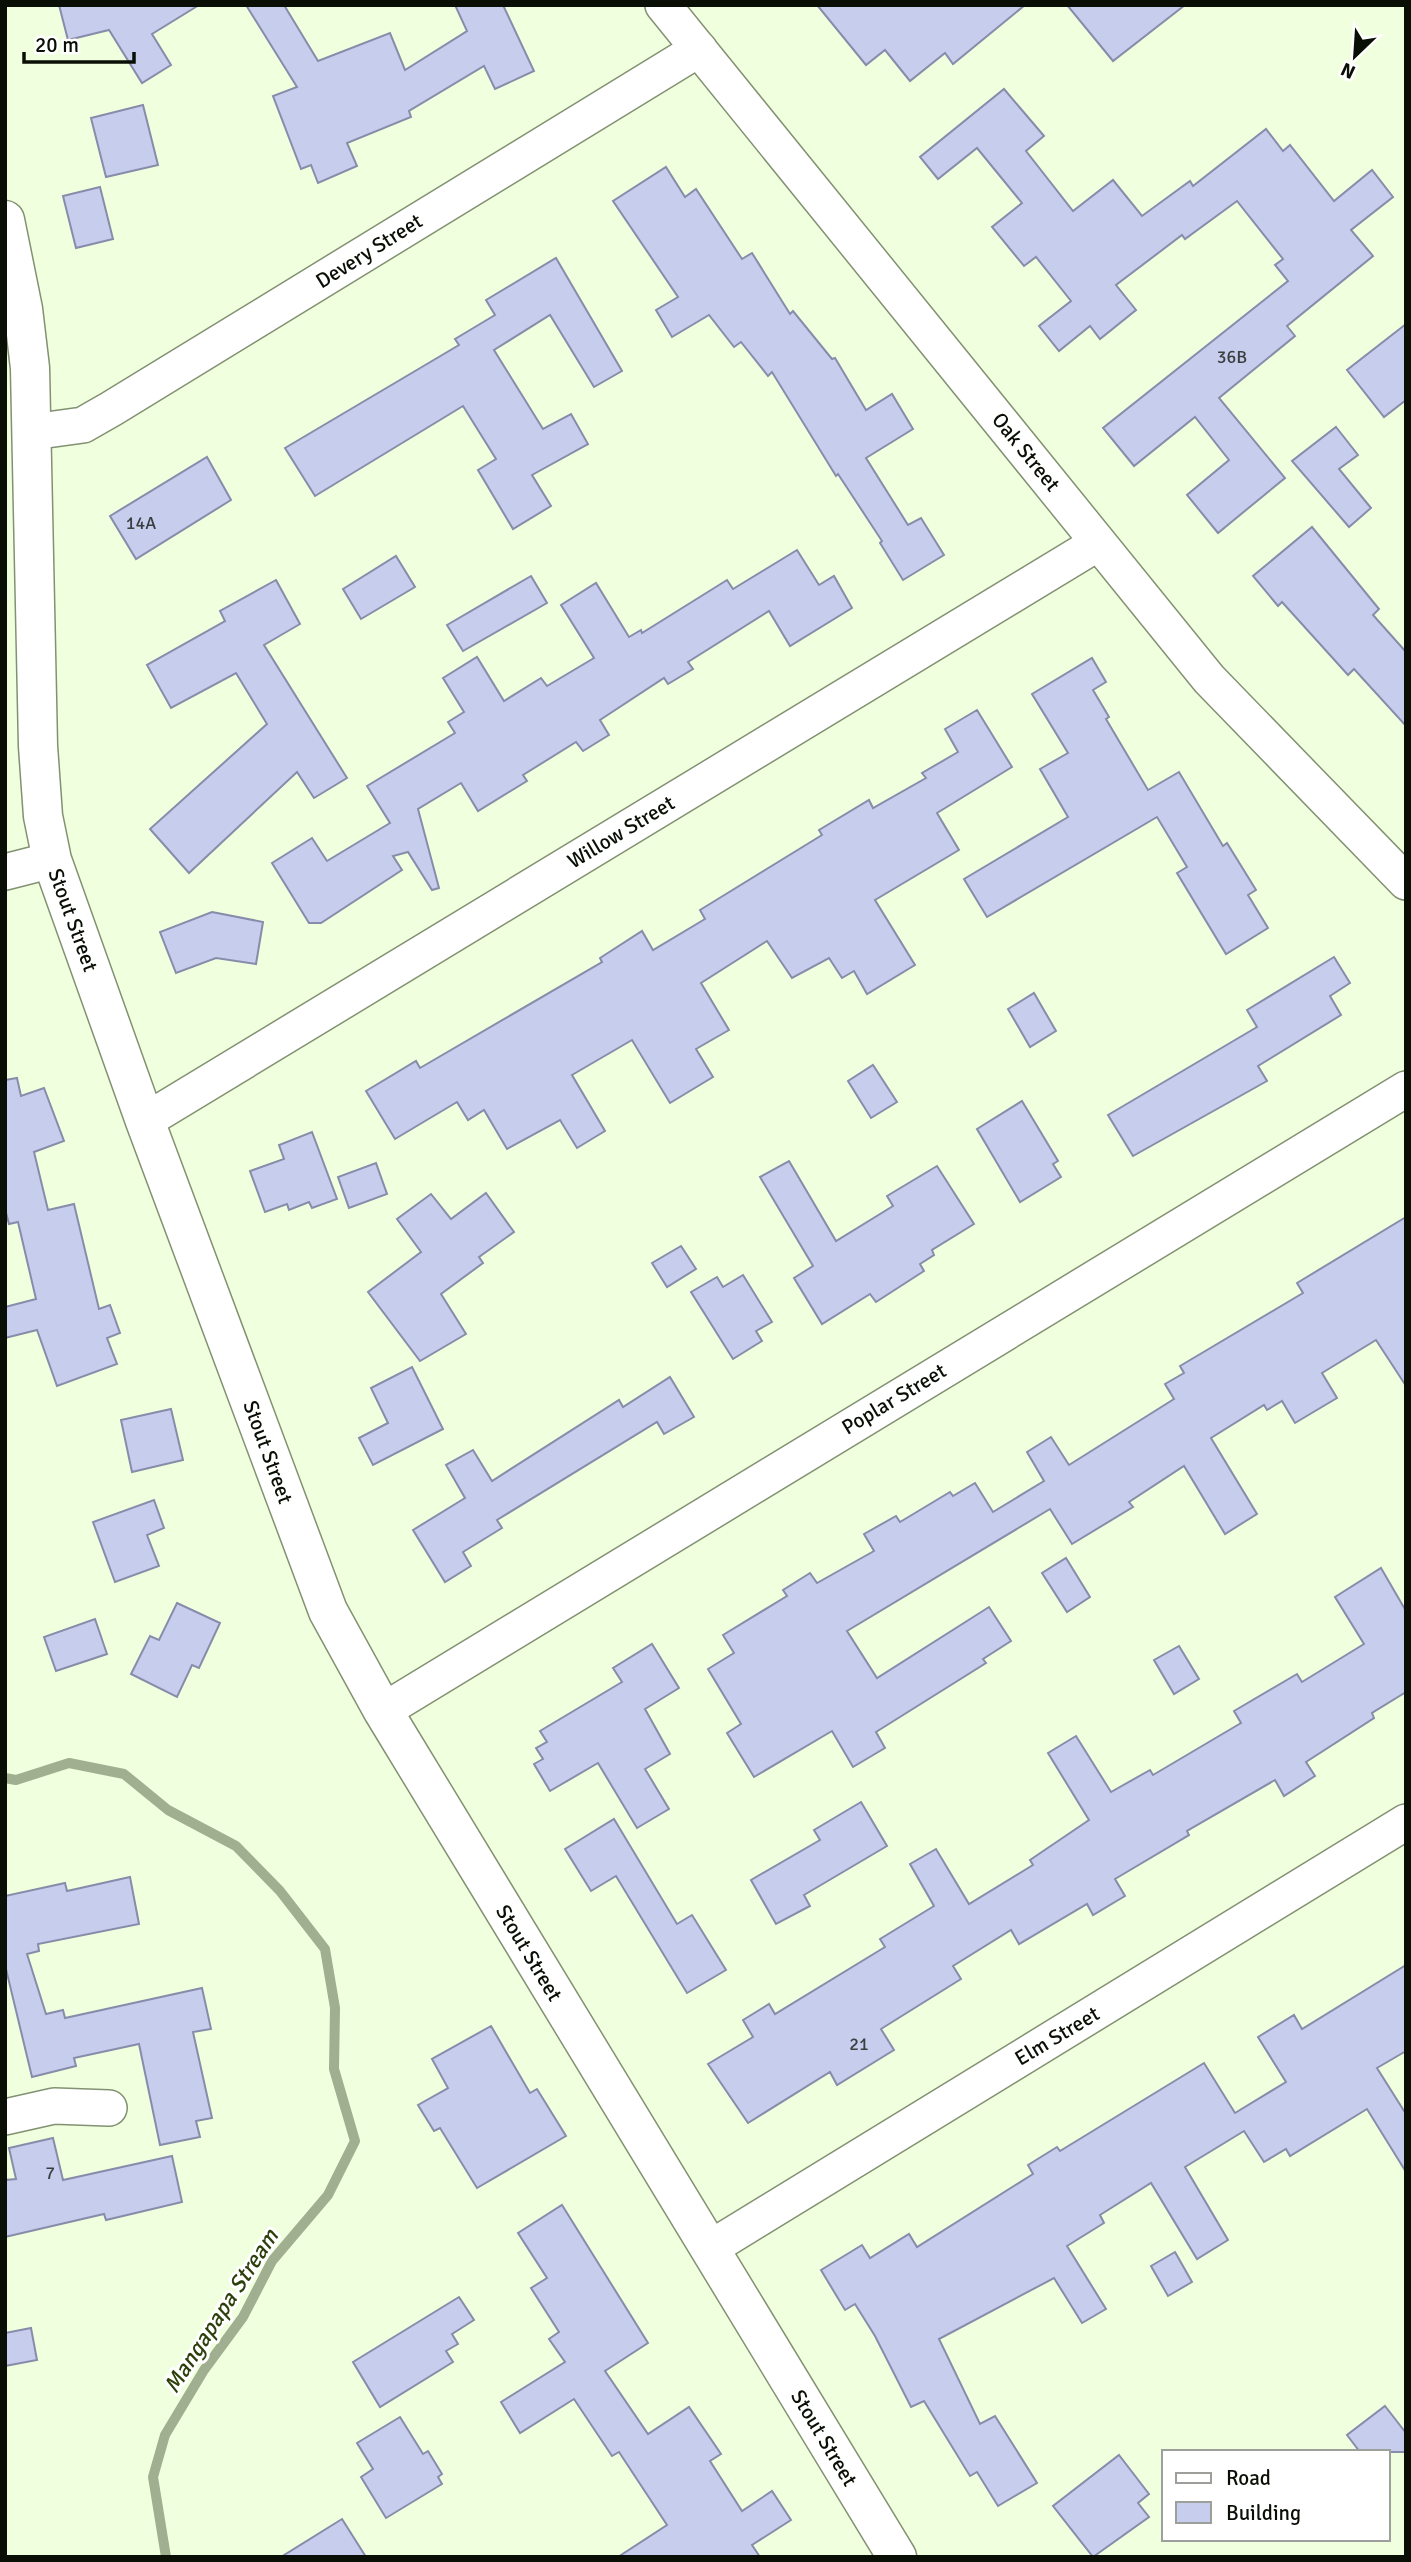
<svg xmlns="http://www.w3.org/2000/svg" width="1411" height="2562" viewBox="0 0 1411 2562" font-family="Signika,sans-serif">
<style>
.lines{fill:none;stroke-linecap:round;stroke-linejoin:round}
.stream{stroke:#a0af8f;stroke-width:10}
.building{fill:#c7cded;stroke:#878caa;stroke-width:2}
.street-casing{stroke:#839173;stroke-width:38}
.secondary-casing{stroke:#839173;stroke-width:41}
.street{stroke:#fff;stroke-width:35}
.secondary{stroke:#fff;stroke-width:38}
.labels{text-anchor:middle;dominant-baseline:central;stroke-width:6;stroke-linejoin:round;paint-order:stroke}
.number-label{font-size:18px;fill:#393e3f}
.street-label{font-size:21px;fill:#0a0f05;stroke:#fff}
.water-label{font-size:23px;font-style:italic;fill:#2d3f0b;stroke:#fff}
</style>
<rect width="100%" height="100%" fill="#f0ffde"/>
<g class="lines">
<path class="stream" d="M5 1778 16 1780 69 1763 124 1774 168 1810 236 1846 280 1891 325 1949 335 2008 334 2069 355 2141 328 2195 272 2261 243 2317 204 2370 165 2435 153 2477 166 2557"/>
</g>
<g class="building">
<path d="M59 5H199L152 34 171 65 142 83 109 30 68 40Z"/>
<path d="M246 5H284L318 61 390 33 405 70 467 31 455 5H503L534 71 495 89 484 66 409 111 411 117 347 143 357 166 318 183 311 165 301 169 273 96 297 87Z"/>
<path d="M817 5H1025L953 64 945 53 910 81 885 50 866 65Z"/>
<path d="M1067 5H1185L1113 61Z"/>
<path d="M1004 89 1044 136 1026 151 1073 211 1113 180 1142 216 1190 181 1193 186 1266 129 1283 151 1290 145 1334 201 1372 170 1393 197 1351 230 1373 256 1287 326 1295 336 1219 398 1285 478 1218 533 1187 495 1229 460 1195 417 1134 466 1103 428 1288 281 1275 265 1283 259 1237 201 1185 239 1182 235 1116 285 1136 310 1100 339 1090 326 1059 351 1039 326 1071 301 1036 257 1024 266 992 227 1022 203 977 148 938 179 920 157Z"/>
<path d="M143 105 158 165 106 177 91 118Z"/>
<path d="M666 167 685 197 696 189 742 259 752 253 790 314 793 311 832 359 835 358 866 410 892 394 913 429 866 458 908 525 921 518 944 555 903 580 880 543 882 541 838 474 836 476 772 372 768 376 741 342 734 347 709 315 672 337 656 310 678 297 613 201Z"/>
<path d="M100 187 113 239 76 248 63 196Z"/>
<path d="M556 258 622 371 594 387 550 315 494 350 543 429 571 414 588 444 532 475 551 506 513 529 478 470 496 459 463 406 315 496 285 448 459 345 455 339 495 315 486 300Z"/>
<path d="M1406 324V400L1384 417 1347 370Z"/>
<path d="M1336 427 1358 455 1339 469 1371 508 1349 527 1292 461Z"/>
<path d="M207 457 231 500 136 559 110 516Z"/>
<path d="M1312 527 1379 609 1373 615 1406 652V726L1354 669 1348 675 1282 602 1278 606 1253 576Z"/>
<path d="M797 550 819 585 834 576 852 608 790 646 769 611 688 662 693 669 668 684 664 678 600 720 609 735 583 751 576 742 523 775 527 781 478 811 461 783 418 809 439 888 432 890 408 852 393 856 402 870 321 923H309L272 863 312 838 327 861 390 823 367 786 455 733 448 722 464 712 443 678 477 657 504 701 541 678 547 686 594 658 561 605 596 583 629 637 641 630 642 633 727 580 733 589Z"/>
<path d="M396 556 415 587 361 619 343 589Z"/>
<path d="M531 576 547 603 463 651 447 625Z"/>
<path d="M276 580 300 624 264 645 347 778 314 798 297 772 189 873 150 829 267 724 236 673 171 708 147 665 225 621 220 611Z"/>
<path d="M1092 658 1106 682 1093 690 1109 717 1106 719 1148 790 1179 772 1223 846 1227 843 1256 890 1248 895 1268 928 1226 954 1177 873 1187 867 1157 817 987 917 964 879 1068 817 1040 769 1068 753 1032 694Z"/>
<path d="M977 710 1012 767 937 813 959 850 875 900 915 965 867 994 854 971 842 978 829 958 792 978 767 941 701 983 729 1030 696 1049 713 1077 670 1103 632 1040 572 1075 605 1131 577 1148 560 1120 507 1149 484 1110 468 1120 457 1102 395 1139 366 1091 416 1061 420 1068 602 962 600 958 642 931 653 950 705 919 700 910 822 835 819 830 869 800 873 808 926 778 922 773 958 752 945 729Z"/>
<path d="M212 912 263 922 256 964 216 958 176 973 160 932Z"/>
<path d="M1334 957 1350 983 1330 996 1341 1015 1258 1066 1267 1081 1133 1156 1108 1115 1257 1027 1247 1010Z"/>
<path d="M1034 993 1056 1031 1030 1047 1008 1009Z"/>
<path d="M873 1065 897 1102 871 1118 848 1081Z"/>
<path d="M17 1078 21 1096 44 1088 64 1141 34 1152 48 1210 74 1204 99 1309 110 1305 120 1333 107 1338 117 1364 57 1386 37 1330 5 1338V1307L36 1299 18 1222 9 1224 5 1209V1080Z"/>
<path d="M1022 1101 1058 1161 1053 1164 1061 1177 1020 1202 977 1129Z"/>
<path d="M312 1132 337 1199 312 1208 309 1202 289 1210 287 1204 265 1212 250 1171 284 1159 279 1145Z"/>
<path d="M789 1161 836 1241 893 1206 887 1196 937 1166 974 1224 932 1250 934 1255 920 1264 924 1271 876 1302 870 1294 822 1324 794 1278 813 1266 760 1177Z"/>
<path d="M376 1163 387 1194 349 1208 338 1177Z"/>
<path d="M486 1193 514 1232 479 1257 483 1263 441 1294 466 1334 420 1361 368 1292 421 1252 397 1219 431 1194 451 1219Z"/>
<path d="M1406 1217V1386L1376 1340 1322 1373 1337 1398 1295 1423 1282 1401 1267 1410 1264 1405 1211 1438 1257 1514 1225 1534 1184 1466 1129 1502 1133 1507 1072 1544 1050 1509 847 1631 877 1678 989 1607 1011 1641 983 1659 986 1663 876 1732 885 1748 853 1767 832 1731 754 1777 727 1733 741 1724 708 1669 734 1653 723 1635 787 1596 783 1590 810 1573 817 1583 874 1551 864 1534 896 1516 900 1522 950 1492 953 1496 975 1483 993 1512 1044 1481 1027 1452 1051 1437 1069 1465 1174 1399 1165 1384 1184 1373 1180 1366 1303 1293 1297 1283Z"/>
<path d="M681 1246 696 1269 667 1287 652 1263Z"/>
<path d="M743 1275 772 1322 756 1331 762 1341 733 1359 691 1292 717 1277 723 1287Z"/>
<path d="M412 1367 443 1429 373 1465 359 1438 388 1423 371 1388Z"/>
<path d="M670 1377 694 1417 664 1434 657 1422 497 1520 502 1528 463 1552 471 1566 445 1582 413 1530 465 1498 446 1465 473 1450 492 1481 619 1400 623 1407Z"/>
<path d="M171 1409 183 1460 132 1472 121 1420Z"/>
<path d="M154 1500 164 1528 147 1535 159 1566 115 1582 93 1522Z"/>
<path d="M1066 1558 1090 1597 1067 1612 1042 1573Z"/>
<path d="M1381 1568 1406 1611V1692L1372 1713 1374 1718 1306 1762 1315 1776 1284 1796 1275 1780 1187 1831 1189 1835 1115 1879 1125 1896 1093 1915 1087 1904 1019 1944 1011 1930 953 1966 961 1979 881 2029 894 2050 837 2085 830 2072 748 2123 708 2064 753 2037 743 2020 769 2004 775 2014 885 1947 880 1939 934 1906 910 1864 936 1849 969 1904 1033 1865 1030 1860 1089 1820 1048 1753 1076 1736 1111 1792 1150 1770 1153 1775 1241 1723 1234 1711 1297 1674 1302 1682 1364 1644 1335 1597Z"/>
<path d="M177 1603 220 1623 199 1668 192 1665 177 1697 131 1674 150 1636 159 1640Z"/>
<path d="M95 1619 107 1654 56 1671 44 1637Z"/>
<path d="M652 1644 679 1688 645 1709 670 1754 645 1769 669 1809 637 1828 598 1763 550 1791 534 1764 543 1759 536 1748 547 1742 540 1731 622 1682 613 1668Z"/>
<path d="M1179 1646 1199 1679 1174 1694 1154 1660Z"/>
<path d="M861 1802 887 1846 804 1895 810 1906 776 1924 751 1880 820 1840 814 1830Z"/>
<path d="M614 1819 677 1924 692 1915 726 1970 687 1993 616 1876 591 1891 565 1849Z"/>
<path d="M130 1877 139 1924 38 1944 39 1951 27 1954 46 2014 63 2010 65 2018 202 1988 211 2029 193 2032 212 2118 196 2121 200 2137 160 2145 139 2044 74 2058 76 2066 32 2077 5 1965V1896L65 1883 67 1891Z"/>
<path d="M1406 1965V2051L1377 2068 1406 2114V2172L1367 2109 1290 2156 1286 2149 1264 2162 1244 2131 1185 2167 1228 2240 1197 2259 1151 2183 1100 2215 1104 2223 1067 2246 1106 2309 1082 2323 1054 2278 939 2339 980 2424 995 2416 1037 2483 998 2506 977 2472 970 2476 924 2401 911 2407 875 2336 855 2304 845 2310 821 2270 862 2245 870 2258 909 2234 917 2247 1033 2174 1028 2165 1057 2147 1060 2151 1204 2063 1235 2113 1286 2082 1258 2037 1294 2015 1302 2029Z"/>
<path d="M491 2026 530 2093 537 2089 566 2136 477 2188 440 2128 434 2131 418 2105 448 2088 432 2059Z"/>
<path d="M53 2138 63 2180 172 2156 182 2202 106 2220 104 2214 5 2237V2180L16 2179 9 2148Z"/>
<path d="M562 2205 648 2343 605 2371 648 2434 689 2407 721 2454 710 2461 742 2511 772 2491 791 2520 752 2545 760 2557H618L667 2525 619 2452 612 2456 574 2399 520 2433 501 2402 565 2362 549 2339 559 2332 531 2288 547 2278 518 2233Z"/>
<path d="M1175 2252 1192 2282 1168 2296 1151 2266Z"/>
<path d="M459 2297 474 2320 452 2334 458 2344 446 2351 453 2362 380 2407 353 2362Z"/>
<path d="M31 2328 37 2360 5 2366V2333Z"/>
<path d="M1385 2406 1406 2433V2452H1360L1347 2435Z"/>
<path d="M400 2417 423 2454 428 2451 442 2474 438 2477 442 2484 386 2518 361 2477 373 2469 357 2443Z"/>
<path d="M1119 2455 1149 2494 1138 2503 1149 2517 1093 2557 1053 2506Z"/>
<path d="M342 2519 366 2557H281Z"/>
</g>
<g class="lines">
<g class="street-casing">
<g id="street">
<path d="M663 5 1209 679 1406 882"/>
<path d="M32 432 83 425 111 409 699 49"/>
<path d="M5 872 52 860"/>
<path d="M145 1121 1098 543"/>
<path d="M383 1711 1406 1089"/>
<path d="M5 2117 54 2106 109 2108"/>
<path d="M709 2249 1406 1822"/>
</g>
</g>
<g class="secondary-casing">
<path id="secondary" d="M5 220 23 309 30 368 38 746 43 816 52 860 145 1121 328 1611 383 1711 897 2557"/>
</g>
<use href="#street" class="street"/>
<use href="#secondary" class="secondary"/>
</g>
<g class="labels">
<g class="number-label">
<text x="1232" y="357">36B</text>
<text x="141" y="523">14A</text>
<text x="859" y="2044">21</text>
<text x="50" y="2173">7</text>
</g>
<g class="street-label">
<text transform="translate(369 251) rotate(-32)">Devery Street</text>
<text transform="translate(1026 452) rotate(51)">Oak Street</text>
<text transform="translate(621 832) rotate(-31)">Willow Street</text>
<text transform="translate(73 920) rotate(70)">Stout Street</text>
<text transform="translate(894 1399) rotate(-31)">Poplar Street</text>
<text transform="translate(268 1452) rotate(70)">Stout Street</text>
<text transform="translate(529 1953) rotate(59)">Stout Street</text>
<text transform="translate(1057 2036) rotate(-31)">Elm Street</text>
<text transform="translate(824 2438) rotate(59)">Stout Street</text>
</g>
<g class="water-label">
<text transform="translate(221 2311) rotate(-57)">Mangapapa Stream</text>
</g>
</g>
<rect width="1411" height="2562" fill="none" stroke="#0a0f05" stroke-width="14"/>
<rect x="1162" y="2450" width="228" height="91" fill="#ffffff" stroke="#9d9f9b" stroke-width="2"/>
<rect x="1176" y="2473" width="35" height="10" fill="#ffffff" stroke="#9d9f9b" stroke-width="2"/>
<text x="1226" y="2485" font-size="21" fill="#0a0f05">Road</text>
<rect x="1176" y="2502" width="35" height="21" fill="#c7cded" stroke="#9d9f9b" stroke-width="2"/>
<text x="1226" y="2520" font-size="21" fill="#0a0f05">Building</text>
<g transform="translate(1355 56) rotate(205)" stroke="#ffffff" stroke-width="5" paint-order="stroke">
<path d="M0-5L12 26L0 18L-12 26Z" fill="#0a0f05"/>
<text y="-10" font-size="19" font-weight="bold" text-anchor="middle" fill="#0a0f05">N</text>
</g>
<path d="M24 52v10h110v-10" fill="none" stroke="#0a0f05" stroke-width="3.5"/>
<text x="35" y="52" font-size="21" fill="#0a0f05" stroke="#ffffff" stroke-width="5" paint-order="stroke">20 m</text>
</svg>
